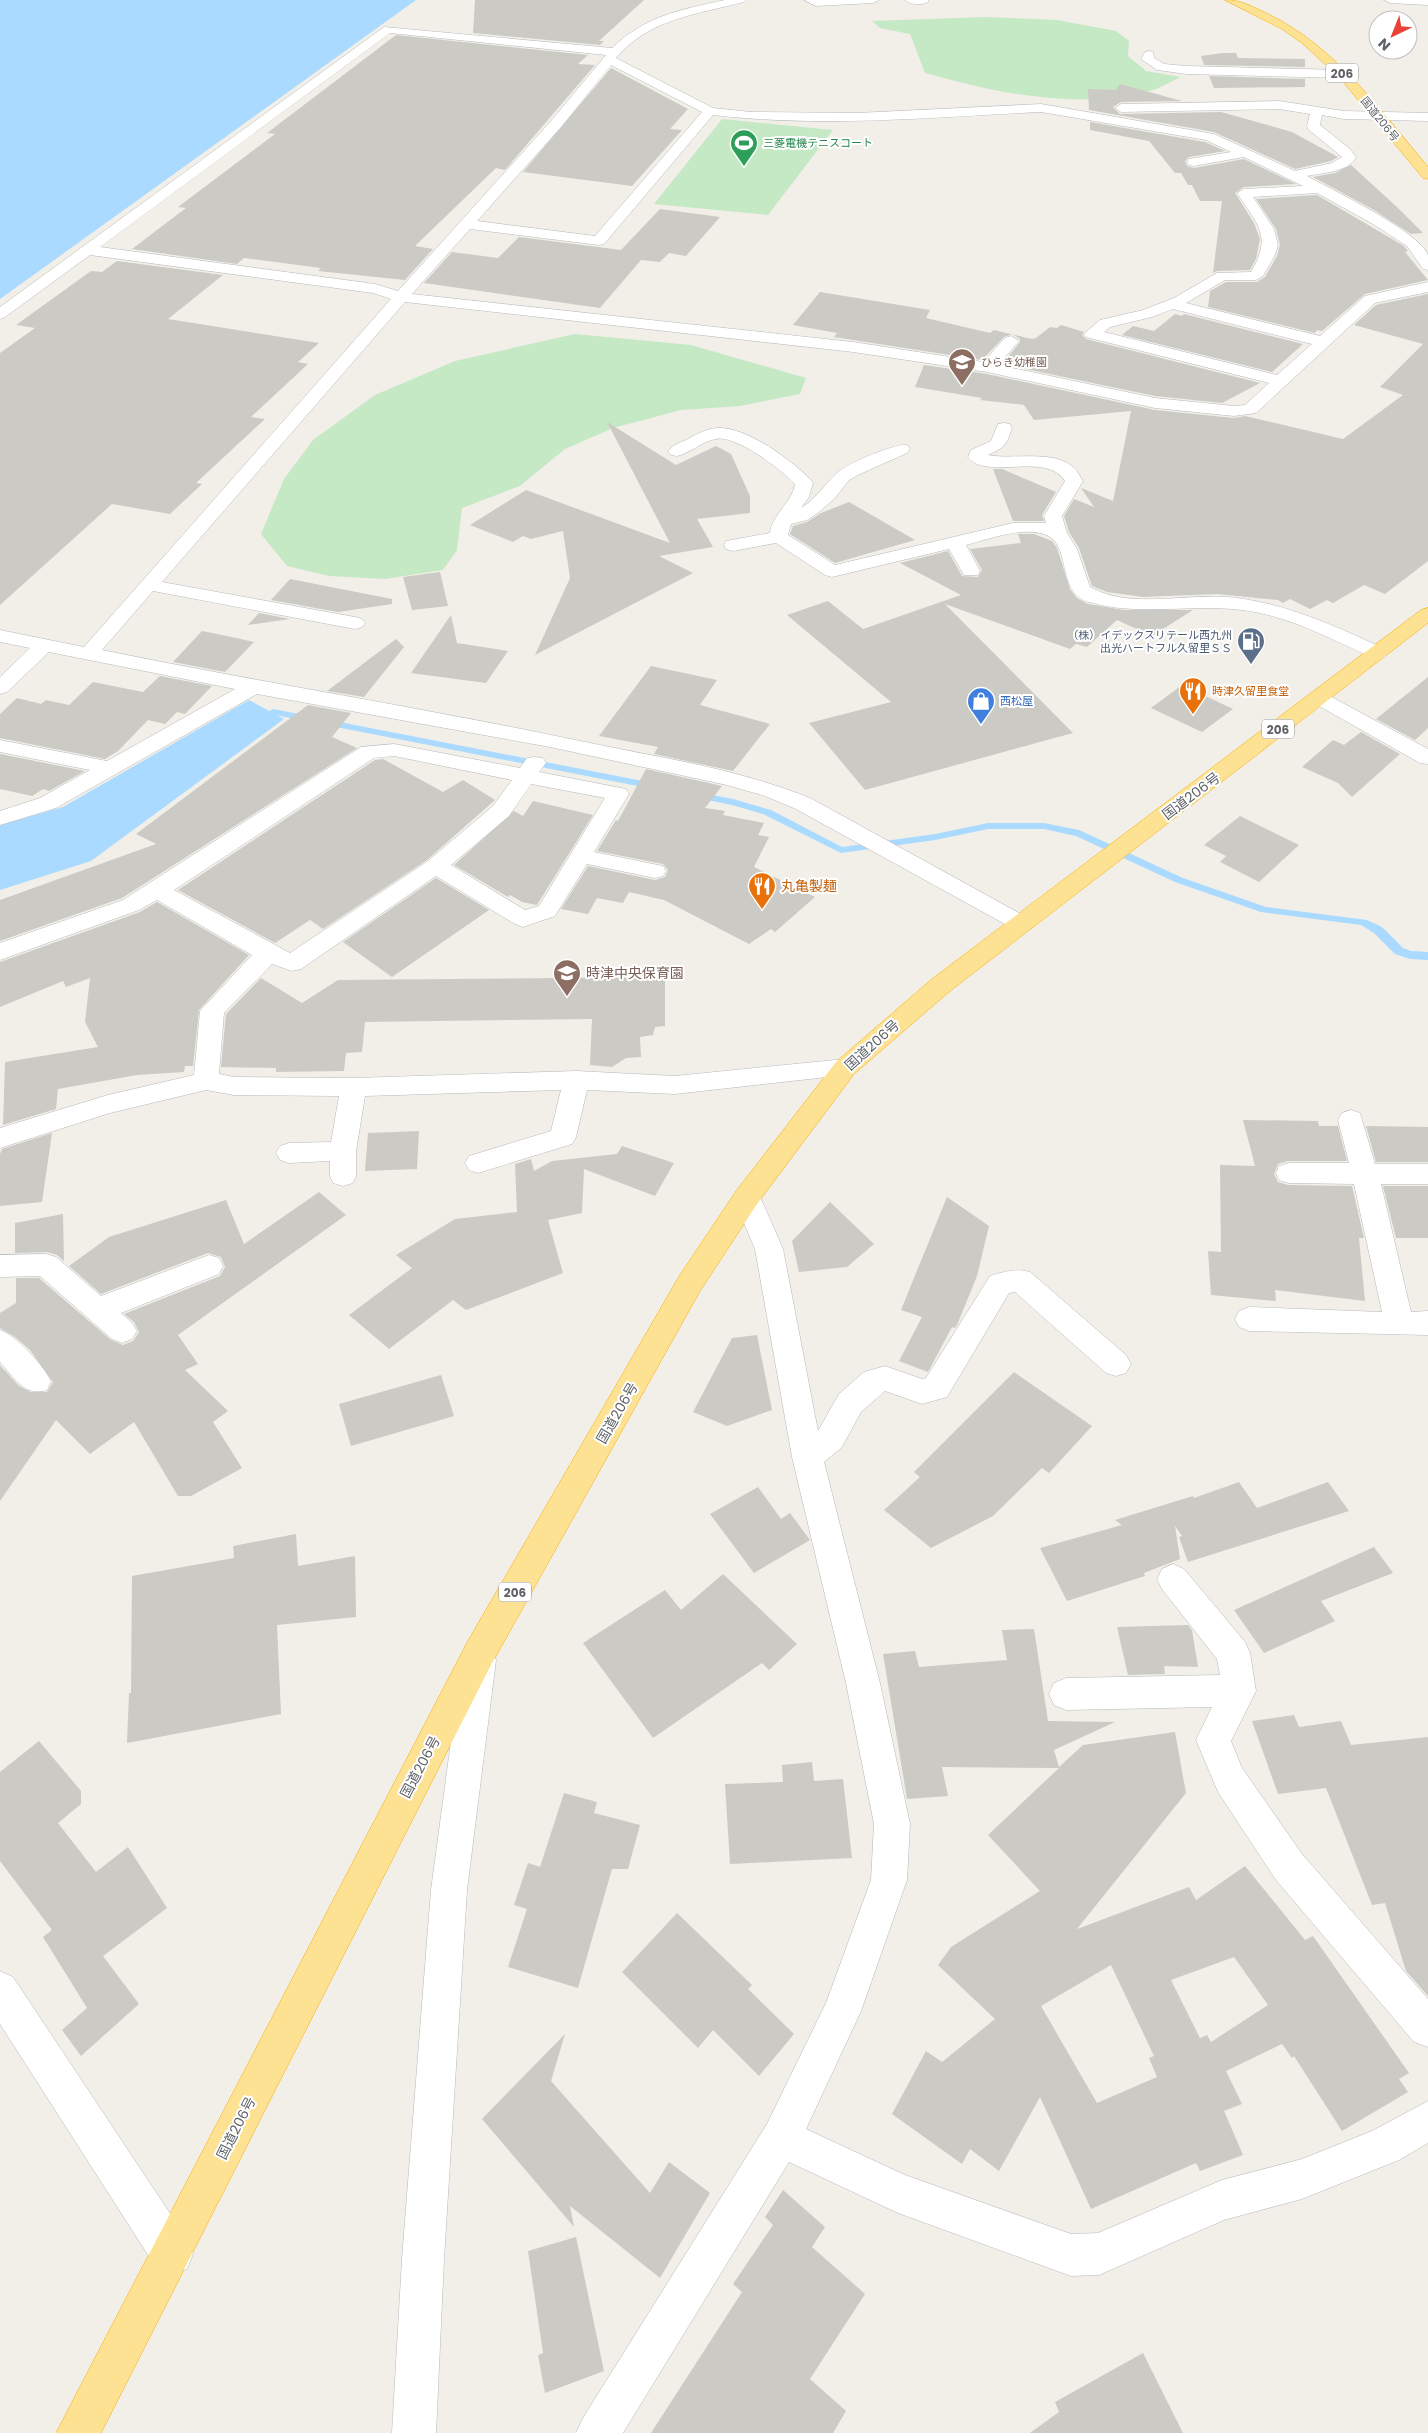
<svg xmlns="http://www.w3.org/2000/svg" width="1428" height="2433" viewBox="0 0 1428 2433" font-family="Poppins,'Noto Sans JP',sans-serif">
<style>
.green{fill:#c5e8c5}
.water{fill:#aadaff}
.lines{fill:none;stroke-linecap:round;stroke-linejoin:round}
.stream{fill:#aadaff;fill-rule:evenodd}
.building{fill:#cccac5;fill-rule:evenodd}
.street-casing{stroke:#b5b8bc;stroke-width:1}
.secondary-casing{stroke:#b6babf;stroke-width:1}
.highway-casing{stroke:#f9ab00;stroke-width:1}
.street{fill:#fff;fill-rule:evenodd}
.secondary{fill:#fff;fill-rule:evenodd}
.highway{fill:#fde293;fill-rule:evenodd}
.labels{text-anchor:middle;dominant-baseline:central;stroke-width:4;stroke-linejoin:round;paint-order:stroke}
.far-street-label{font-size:11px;fill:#5f6368;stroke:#fff}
.far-leisure-label{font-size:11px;fill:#27864d;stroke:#fff;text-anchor:start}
.far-education-label{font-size:11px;fill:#785e54;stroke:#fff;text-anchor:start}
.far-service-label{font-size:11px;fill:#4e5e75;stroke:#fff;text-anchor:end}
.far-food-label{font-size:11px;fill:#c56008;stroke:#fff;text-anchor:start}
.far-shop-label{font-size:11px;fill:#366cbe;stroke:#fff;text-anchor:start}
.shield{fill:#fff;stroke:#8f9295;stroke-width:1}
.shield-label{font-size:12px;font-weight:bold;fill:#5f6368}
.street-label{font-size:14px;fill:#5f6368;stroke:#fff}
.food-label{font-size:14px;fill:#c56008;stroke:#fff;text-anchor:start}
.education-label{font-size:14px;fill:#785e54;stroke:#fff;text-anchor:start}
</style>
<rect width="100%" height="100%" fill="#f1efe8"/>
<g class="green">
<path d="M986 17 1057 20 1116 31 1129 41 1128 56 1146 71 1181 77C1172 81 1162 87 1153 90 1079 111 997 93 925 73L910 34 880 28 872 21Z"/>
<path d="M722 119 833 130 768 215 654 204Z"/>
<path d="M575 334 691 345 806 378 800 394 740 406 681 410 613 428 565 449 520 486 462 508 457 550 443 570 385 579 329 576 287 566 261 534 284 479 313 440 375 395 455 361Z"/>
</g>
<g class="water">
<path d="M0 0H416L0 299Z"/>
<path d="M249 700 284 719 91 861 0 890V825L63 807Z"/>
</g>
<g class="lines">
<g class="stream">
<path d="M273 709 653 783 658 786 653 789 270 714 268 712Z"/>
<path d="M697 792 733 799 771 810 842 847 935 834 988 823H1044L1079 830 1183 878 1266 907 1367 920 1382 927 1403 948 1411 951 1428 952V960L1410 959 1395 954 1374 933 1361 925 1261 912 1175 882 1076 836 1044 829H988L935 840 841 853 763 814 732 805 693 797 692 795Z"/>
</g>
</g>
<g class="building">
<path d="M475 0H644L599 41H604L600 45 473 33Z"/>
<path d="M396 35 588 55 578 64 595 65 505 170 496 168 415 246 433 249 405 280 318 271 321 268 244 258 237 264 132 249 186 208 178 207 275 134 267 133Z"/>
<path d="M1223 53H1236L1238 58 1305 59V67L1204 65 1201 56Z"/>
<path d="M611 68 688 109 670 129 682 130 632 186 523 172Z"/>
<path d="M1209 76 1305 79V87L1214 88Z"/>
<path d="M1120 84 1182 101 1121 102 1113 107 1120 114 1221 112 1292 132 1338 157 1331 161 1295 169 1214 132 1089 110 1088 89 1116 90Z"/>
<path d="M1090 122 1205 142 1225 151 1189 157 1185 161 1187 166 1194 168 1244 159 1296 184 1244 187 1235 193 1254 223 1260 239 1256 259 1250 270 1217 271 1213 273 1222 201H1200L1192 185H1188L1181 173H1175L1149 141 1090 130Z"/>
<path d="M1351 165 1398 208 1423 233 1411 234 1374 210 1313 177 1335 173Z"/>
<path d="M1317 195 1404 246 1408 251 1405 252 1428 280 1365 294 1322 331 1317 330 1315 333 1208 307 1210 291 1226 282H1257L1265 277 1277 256 1280 245 1276 229 1256 199Z"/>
<path d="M660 209 720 217 686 256 669 253 660 262 641 260 600 308 424 283 452 252 498 258 519 237 621 250Z"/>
<path d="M117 261 223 275 168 319 319 343 298 362 308 364 251 417 265 419 196 483 202 484 170 514 112 504 0 605V353L35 328 16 325 91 271 102 272Z"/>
<path d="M820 292 930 310 926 318 990 333 994 330 1032 339 1036 338 1050 327 1057 328 1061 325 1084 332 1082 335 1086 339 1260 383 1222 403 1155 396 1002 364 1020 342V339L1012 334 1004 337 982 360 834 337 837 333 793 325Z"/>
<path d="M1428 294V561L1385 594 1364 585 1333 603 1327 600 1310 609 1290 599 1283 603 1278 600 1217 594 1143 597 1107 592 1092 586 1079 548 1069 532 1064 516 1074 499 1094 507 1081 488 1113 501 1131 411 1034 420 1024 405 980 400 982 398 915 387 924 365 987 374 1155 410 1234 418 1245 416 1343 439 1403 395 1380 387 1423 344 1354 325 1376 305Z"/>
<path d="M1175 314 1182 316 1184 314 1303 344 1272 372 1122 335 1133 326 1154 331Z"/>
<path d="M607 422 676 465 716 446 731 454 750 496V513L697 519 713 547 659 556 693 573 535 655 570 578 563 531 531 539 523 536 513 542 470 525 526 490 670 543Z"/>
<path d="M993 469H1002L1056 492 1042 515 1044 521H1013Z"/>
<path d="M849 502 915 540 835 563 790 534 793 526 807 522 821 513Z"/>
<path d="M1018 534H1034L1052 541 1057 548 1070 589 1077 598 1088 604 1124 610H1193L1152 636 1117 620 1087 647 1076 644 1070 649 945 604 1073 733 865 790 809 723 891 702 787 615 828 601 863 629 961 595 900 563 948 551 962 576 978 577 982 570 970 549 1021 543Z"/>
<path d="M440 572 448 606 412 610 403 577Z"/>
<path d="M290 579 392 599V604L338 612 271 600Z"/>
<path d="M259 613 290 619 248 625Z"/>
<path d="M451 615 457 643 508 651 486 683 411 673Z"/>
<path d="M202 631 227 636 254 642 225 672 173 662Z"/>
<path d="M396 639 404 647 364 697 327 691Z"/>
<path d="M651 666 717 680 700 705 770 724 733 771 654 754 658 747 599 736Z"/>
<path d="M160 676 212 686 185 714 177 712 165 724 148 720 118 751 105 759 0 738V714L17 698 41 704 46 700 69 705 93 682 143 692Z"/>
<path d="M1428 677V728L1415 740 1376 719Z"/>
<path d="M1182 685 1233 709 1202 732 1151 708Z"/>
<path d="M308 705 351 713 332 737 357 748 122 898 0 941V900L156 844 136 834Z"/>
<path d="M1361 732 1400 754 1352 797 1338 783 1302 767 1333 740 1344 745Z"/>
<path d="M0 754 85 771 49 791 43 789 32 796 0 789Z"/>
<path d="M383 759 443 792 463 780 495 800 427 860 323 929 310 920 275 943 178 890 375 760Z"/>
<path d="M646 769 722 786 705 808 725 811 723 815 764 823 758 835 769 837 754 867 815 897 775 932 771 929 749 944 664 900 629 892 623 903 597 898 588 914 561 909 588 866 655 880 665 877 668 870 663 864 597 851 616 820 618 821Z"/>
<path d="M533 801 593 815 537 905 522 902 510 895 508 897 454 865 514 811 523 816Z"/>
<path d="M1240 816 1299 845 1259 882 1220 862 1226 856 1204 845Z"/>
<path d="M436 878 489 910 392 977 343 942Z"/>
<path d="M157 902 249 955 199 1010 193 1066H185L184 1072 137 1075 58 1089 56 1109 3 1125 5 1062 98 1047 85 1022 90 978 66 987 63 981 0 1007V962L140 912Z"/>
<path d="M665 977V1026L655 1027 653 1035 640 1037 641 1057 626 1058 612 1067 590 1065 592 1019 365 1022 362 1052 346 1053 344 1071 276 1072V1068L221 1067 226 1014 261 978 302 1003 338 980Z"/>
<path d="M1243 1120 1318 1121 1319 1126H1338L1347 1161H1288L1278 1164 1274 1174 1278 1182 1288 1185 1352 1186 1364 1238H1359L1365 1301 1275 1290 1276 1301 1211 1295 1208 1251 1221 1252 1220 1165 1255 1166Z"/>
<path d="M1366 1126 1428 1127V1162H1376Z"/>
<path d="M419 1131 417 1169 365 1171 368 1133Z"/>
<path d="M52 1133 42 1202 0 1206V1154L2 1149Z"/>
<path d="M622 1146 674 1163 655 1196 584 1169 582 1213 548 1220 563 1273 466 1310 453 1300 389 1349 349 1315 412 1268 396 1255 455 1219 517 1212 515 1164 531 1159 534 1171 552 1161 617 1154Z"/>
<path d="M1383 1186H1428V1238H1396Z"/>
<path d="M319 1192 346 1215 178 1335 198 1364 185 1370 228 1411 213 1422 242 1468 191 1496H178L134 1422 90 1454 56 1420 0 1501V1365L19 1386 31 1392H47L53 1382 30 1350 15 1337 0 1328V1313L16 1303V1278H39L111 1340 123 1345 133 1341 139 1332 134 1322 124 1314 220 1276 225 1267 221 1257 208 1253 101 1294 69 1266 109 1237 226 1200 244 1244Z"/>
<path d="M947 1197 989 1226 977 1276 957 1325 955 1328 952 1327 928 1372 899 1361 922 1317 901 1310Z"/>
<path d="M830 1202 874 1244 847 1267 799 1272 792 1241Z"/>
<path d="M63 1214 64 1261 57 1255 47 1252 15 1253V1223Z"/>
<path d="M757 1335 772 1410 727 1426 693 1412 732 1338Z"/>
<path d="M1014 1372 1092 1426 1049 1473 1042 1468 993 1516 931 1548 884 1510 920 1477 914 1472Z"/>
<path d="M441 1375 454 1416 351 1446 339 1404Z"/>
<path d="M1239 1482 1257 1508 1328 1482 1349 1511 1188 1562 1179 1537 1182 1536 1175 1526 1180 1559 1144 1573 1145 1576 1067 1601 1040 1548 1122 1525 1115 1520 1193 1496 1194 1498Z"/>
<path d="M758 1487 781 1519 790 1513 810 1540 754 1573 710 1514Z"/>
<path d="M296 1534 298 1566 355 1556 356 1617 277 1625 281 1714 127 1743 129 1693H131L132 1576 234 1558 233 1546Z"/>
<path d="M1374 1547 1393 1573 1321 1601 1335 1621 1264 1653 1234 1610Z"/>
<path d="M723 1574 797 1644 769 1670 762 1663 653 1738 583 1643 665 1590 681 1610Z"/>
<path d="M1188 1625 1192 1630 1198 1667 1164 1666 1165 1674 1128 1675 1117 1627Z"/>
<path d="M1034 1629 1048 1721 1115 1722 1054 1750 1059 1767 1083 1745 1175 1732 1186 1793 1077 1929 1189 1887 1196 1900 1245 1866 1305 1940 1313 1936 1409 2073 1399 2079 1408 2092 1342 2131 1294 2056 1292 2058 1282 2044 1226 2071 1242 2104 1224 2111 1243 2155 1200 2171 1196 2163 1091 2209 1040 2097 999 2171 970 2149 962 2164 892 2114 926 2051 942 2062 995 2019 938 1965 951 1947 1040 1891 988 1835 1059 1768 942 1767 948 1796 907 1799 883 1654 915 1651 919 1667 1007 1660 1002 1630ZM1234 1957 1268 2005 1211 2042 1207 2035 1200 2038 1171 1980ZM1111 1965 1154 2056 1149 2058 1157 2077 1097 2103 1041 2006Z"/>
<path d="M1294 1715 1299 1727 1341 1721 1351 1745 1428 1737V1996L1406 1971 1385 1903 1372 1905 1326 1788 1278 1794 1252 1721Z"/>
<path d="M39 1741 81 1791V1804L58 1823 96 1872 128 1847 167 1908 103 1956 139 2004 81 2056 62 2030 87 2008 43 1937 52 1930 0 1861V1772Z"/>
<path d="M812 1762 814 1781 843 1779 852 1858 730 1864 725 1784 783 1782 782 1765Z"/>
<path d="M564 1793 597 1802 594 1813 640 1825 628 1869H612L578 1988 508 1967 527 1909 514 1905 528 1863 540 1867Z"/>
<path d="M677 1913 752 1985 748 1989 794 2034 759 2076 713 2030 698 2048 622 1972Z"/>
<path d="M565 2034 551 2081 650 2193 669 2162 710 2193 660 2278 570 2206 574 2227 482 2119Z"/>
<path d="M783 2190 825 2227 812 2247 865 2294 810 2379 846 2411 833 2433H651L742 2292 733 2284 773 2225 765 2217Z"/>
<path d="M576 2237 604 2371 545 2393 538 2355 543 2353 528 2251Z"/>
<path d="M1143 2353 1183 2433H1030L1059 2412 1055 2402Z"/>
</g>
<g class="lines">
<g class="street-casing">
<g id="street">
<path d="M725 0H746L744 2C698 14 648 19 616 58L713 108 751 112 857 113 1041 104 1214 134 1295 171 1332 163 1342 157 1308 129 1307 126 1310 114 1279 109 1121 112 1115 108 1121 104 1279 101 1344 111 1428 113V121L1344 119 1322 115 1320 125 1350 149 1356 157C1349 172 1321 173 1307 176 1332 190 1419 231 1428 255 1428 259 1428 266 1428 270L1423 269 1407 246 1373 224 1317 193 1253 197 1274 229 1278 245 1275 255 1263 276 1256 280H1225L1186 303 1320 336 1365 296 1428 282V292L1375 303 1256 413 1234 416 1155 408 987 372 853 352 405 302 162 582 355 617 362 619 365 623 362 627 355 629 153 591 102 650C263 683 425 708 585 742 661 758 740 769 812 799L1030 919 1034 924 1030 929 1022 932 1014 929 796 809 765 796 727 785 550 747 257 694 56 808 0 825V811L40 798 90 770 0 752V740L107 761 235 689 49 652 7 692 0 694V677L30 648 0 642V630L84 647 391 299 373 293 90 255 5 317 0 319V307L384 27 612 48C647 15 680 10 725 0ZM390 33 606 55 551 121 398 291 375 284 100 247ZM611 65 702 112 595 236 477 221 561 127ZM1041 112 1206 140 1231 152 1189 159 1187 162 1189 165 1194 166 1244 157 1303 186 1244 189 1237 193C1257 224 1273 235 1251 272L1217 273 1174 298 1143 310 1100 320 1084 334 1086 337 1269 383 1245 405 1234 406 1155 398 998 365 1019 341 1011 336 1005 338 983 362 853 342 412 294 470 229 599 245 604 244 713 115C822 128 932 117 1041 112ZM1173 309 1312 344 1277 375 1104 332 1110 327 1152 317Z"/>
<path d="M804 0H879L873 3 816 6Z"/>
<path d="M905 0H928L929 1C924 6 910 5 905 0Z"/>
<path d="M1384 0H1428V5L1390 3Z"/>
<path d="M1149 51 1153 52 1154 58 1164 64 1187 66 1343 70 1349 74 1343 78 1187 74 1157 70 1141 59 1145 52Z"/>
<path d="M1004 423 1010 424 1012 428C1006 446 1005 447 988 455 1013 460 1055 449 1074 468 1078 471 1080 477 1083 481L1062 516 1067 533 1077 549 1090 587C1133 611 1190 591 1237 598 1290 605 1337 627 1385 649L1388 653 1385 657 1378 659 1371 657C1327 637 1281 612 1232 609 1185 605 1136 616 1089 602 1055 592 1073 543 1044 534 1020 527 989 539 966 545L980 571 978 575H964L949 549 832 577 825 575 776 543 733 551 726 549 724 545 726 541 770 533C772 514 792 503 795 484 782 470 735 434 716 439 702 441 691 453 677 456L671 455 668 451C673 445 681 442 688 439 696 434 707 429 717 428 746 426 791 460 810 479L813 483 809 497 801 508C816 499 824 485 837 473 846 464 896 443 907 445L910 449 907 453 858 475 849 480 835 498 819 512 807 520 791 524 788 535 835 565 1013 523H1046L1044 516 1065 481C1047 451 985 481 968 457L971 450 991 441 998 424Z"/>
<path d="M1319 692 1326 694 1428 749V764L1420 763 1312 702 1309 698 1312 694Z"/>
<path d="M394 744 520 768 527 758 535 757 543 758 546 763 539 772 626 789 629 794 594 852 663 866 666 871 663 876 655 878 587 864 555 916 523 927 515 924 436 876 301 969 292 971 272 964 224 1013 219 1074 234 1077 354 1078 576 1071 675 1076 845 1059 854 1062 858 1068 854 1074 675 1094 587 1090 576 1137 572 1144 478 1173 469 1170 465 1163 469 1156 551 1131 561 1090 365 1096 356 1151V1176L353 1183 343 1186 333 1183 330 1176V1161L289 1163 280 1160 276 1153 280 1146 289 1143 331 1142 339 1096 234 1095 206 1090 110 1113 0 1148V1128L108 1095 194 1075 200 1011 252 955 157 900 139 910 0 960V943L123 900 361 747ZM394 756 512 780 493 806 428 861 290 953 174 890 374 758ZM531 784 605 798 539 906 525 910 451 865 509 816Z"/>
<path d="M1351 1110 1360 1113 1375 1164H1428V1184H1381L1411 1312 1428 1311V1335L1249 1331 1239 1327 1235 1319 1239 1311 1249 1307 1382 1312 1354 1184 1289 1183 1279 1180 1276 1173 1279 1166 1289 1163H1349L1338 1120 1342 1113Z"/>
<path d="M747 1187 757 1190 783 1249 818 1431 839 1394 864 1372 885 1366 922 1379 926 1378 990 1276C1004 1272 1016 1268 1030 1272L1126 1355 1131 1364 1126 1373 1116 1376 1106 1373 1015 1292 1009 1293 947 1397 922 1404 885 1391 861 1412 842 1447 824 1462 880 1683 910 1824 907 1880 861 2011 806 2129 905 2175 1071 2234 1098 2233 1222 2180 1302 2159 1372 2131 1428 2101V2143L1399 2160 1302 2199 1224 2220 1099 2275 1071 2276 898 2213 789 2162 623 2433H576L583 2418 767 2124 826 2003 871 1880 874 1824 846 1683 792 1457 755 1249 733 1197 737 1190Z"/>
<path d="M46 1254 56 1257 101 1296 209 1255 219 1258 223 1266 219 1274 121 1313 132 1323 137 1331 132 1339 122 1343 112 1339 40 1276 0 1277V1255Z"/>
<path d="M0 1330C17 1336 43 1365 51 1381L47 1390C24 1397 14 1377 0 1362Z"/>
<path d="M1173 1564 1184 1569 1245 1642 1250 1653 1256 1691 1231 1741 1242 1768 1302 1854 1428 1999V2047L1414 2042 1276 1880 1218 1792 1196 1740 1212 1707 1066 1710 1054 1705 1049 1694 1054 1683 1066 1678 1220 1675 1217 1659 1162 1589 1157 1579 1162 1569Z"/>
<path d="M0 1971 13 1977 187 2239 193 2254 187 2269 172 2275 157 2269 0 2024Z"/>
</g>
</g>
<g class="secondary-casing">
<path id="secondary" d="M479 1644 491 1649 496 1660 467 1890 444 2259 436 2433H392L402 2259 431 1890 462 1660 467 1649Z"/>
</g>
<g class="highway-casing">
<g id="highway">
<path d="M1225 0C1242 0 1253 7 1268 14 1336 47 1380 110 1428 167V179L1423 178 1339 77 1302 43 1282 29Z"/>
<path d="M1428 608V623L950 991 854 1074 757 1204 700 1291 492 1663 101 2433H56L468 1641 680 1275 737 1190 836 1062 932 979 1421 610Z"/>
</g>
</g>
<use href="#street" class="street"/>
<use href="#secondary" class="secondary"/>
<use href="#highway" class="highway"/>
</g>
<defs>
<g id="stadium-pin" transform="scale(1.4375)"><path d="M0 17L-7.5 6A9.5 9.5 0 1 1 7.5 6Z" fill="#2e9e5b" stroke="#fff"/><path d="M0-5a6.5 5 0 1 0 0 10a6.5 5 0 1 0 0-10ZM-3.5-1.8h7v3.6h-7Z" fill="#fff"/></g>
<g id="school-pin" transform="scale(1.4375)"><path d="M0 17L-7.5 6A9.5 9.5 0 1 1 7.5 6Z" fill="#8d6e63" stroke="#fff"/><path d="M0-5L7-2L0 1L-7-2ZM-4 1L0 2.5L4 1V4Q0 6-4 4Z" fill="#fff"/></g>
<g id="fuel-pin" transform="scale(1.4375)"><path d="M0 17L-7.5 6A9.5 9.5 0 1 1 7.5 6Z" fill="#5c6f8a" stroke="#fff"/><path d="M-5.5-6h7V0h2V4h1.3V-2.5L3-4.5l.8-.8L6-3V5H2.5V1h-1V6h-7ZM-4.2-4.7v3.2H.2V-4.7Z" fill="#fff"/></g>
<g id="restaurant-pin" transform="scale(1.4375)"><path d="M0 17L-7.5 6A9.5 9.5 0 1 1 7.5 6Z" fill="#e8710a" stroke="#fff"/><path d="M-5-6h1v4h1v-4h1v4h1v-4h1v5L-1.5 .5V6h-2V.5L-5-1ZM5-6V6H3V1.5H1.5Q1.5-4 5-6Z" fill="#fff"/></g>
<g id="shop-pin" transform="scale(1.4375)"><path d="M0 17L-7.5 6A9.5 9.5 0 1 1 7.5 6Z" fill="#3f7fe0" stroke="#fff"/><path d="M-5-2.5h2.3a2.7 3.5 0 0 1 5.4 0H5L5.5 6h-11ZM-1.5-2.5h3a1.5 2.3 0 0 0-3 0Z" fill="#fff"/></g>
</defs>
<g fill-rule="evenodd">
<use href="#stadium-pin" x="744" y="143"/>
<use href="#school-pin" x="962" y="362"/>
<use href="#fuel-pin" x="1251" y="641"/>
<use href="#restaurant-pin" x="1193" y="691"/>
<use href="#shop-pin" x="981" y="701"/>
<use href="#restaurant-pin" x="762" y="886"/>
<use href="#school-pin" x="567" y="973"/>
</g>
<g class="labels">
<g class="far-street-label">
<text transform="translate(1380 119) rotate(51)">国道206号</text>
</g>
<g class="far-leisure-label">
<text x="763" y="143">三菱電機テニスコート</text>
</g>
<g class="far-education-label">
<text x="981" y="362">ひらき幼稚園</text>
</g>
<g class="far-service-label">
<text x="1232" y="635">（株）イデックスリテール西九州<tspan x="1232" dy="13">出光ハートフル久留里ＳＳ</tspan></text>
</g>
<g class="far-food-label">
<text x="1212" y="691">時津久留里食堂</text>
</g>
<g class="far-shop-label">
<text x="1000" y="701">西松屋</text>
</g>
<g class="shield">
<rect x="1326" y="63.5" width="32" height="19" rx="4"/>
<rect x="1262" y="719.5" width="32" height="19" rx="4"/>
<rect x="499" y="1582.5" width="32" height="19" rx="4"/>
</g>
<g class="shield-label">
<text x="1342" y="73">206</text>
<text x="1278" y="729">206</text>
<text x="515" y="1592">206</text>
</g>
<g class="street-label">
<text transform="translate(1191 796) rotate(-37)">国道206号</text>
<text transform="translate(872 1045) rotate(-42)">国道206号</text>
<text transform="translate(617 1413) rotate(-60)">国道206号</text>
<text transform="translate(420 1767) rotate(-62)">国道206号</text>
<text transform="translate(236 2128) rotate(-63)">国道206号</text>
</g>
<g class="food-label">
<text x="781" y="886">丸亀製麺</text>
</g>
<g class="education-label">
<text x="586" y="973">時津中央保育園</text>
</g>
</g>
<g transform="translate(1393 35) rotate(223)"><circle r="24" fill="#ffffff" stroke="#bfc1c3"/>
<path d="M0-4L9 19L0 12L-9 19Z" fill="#ea4335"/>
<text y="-8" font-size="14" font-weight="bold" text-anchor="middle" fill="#5f6368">N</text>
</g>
</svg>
